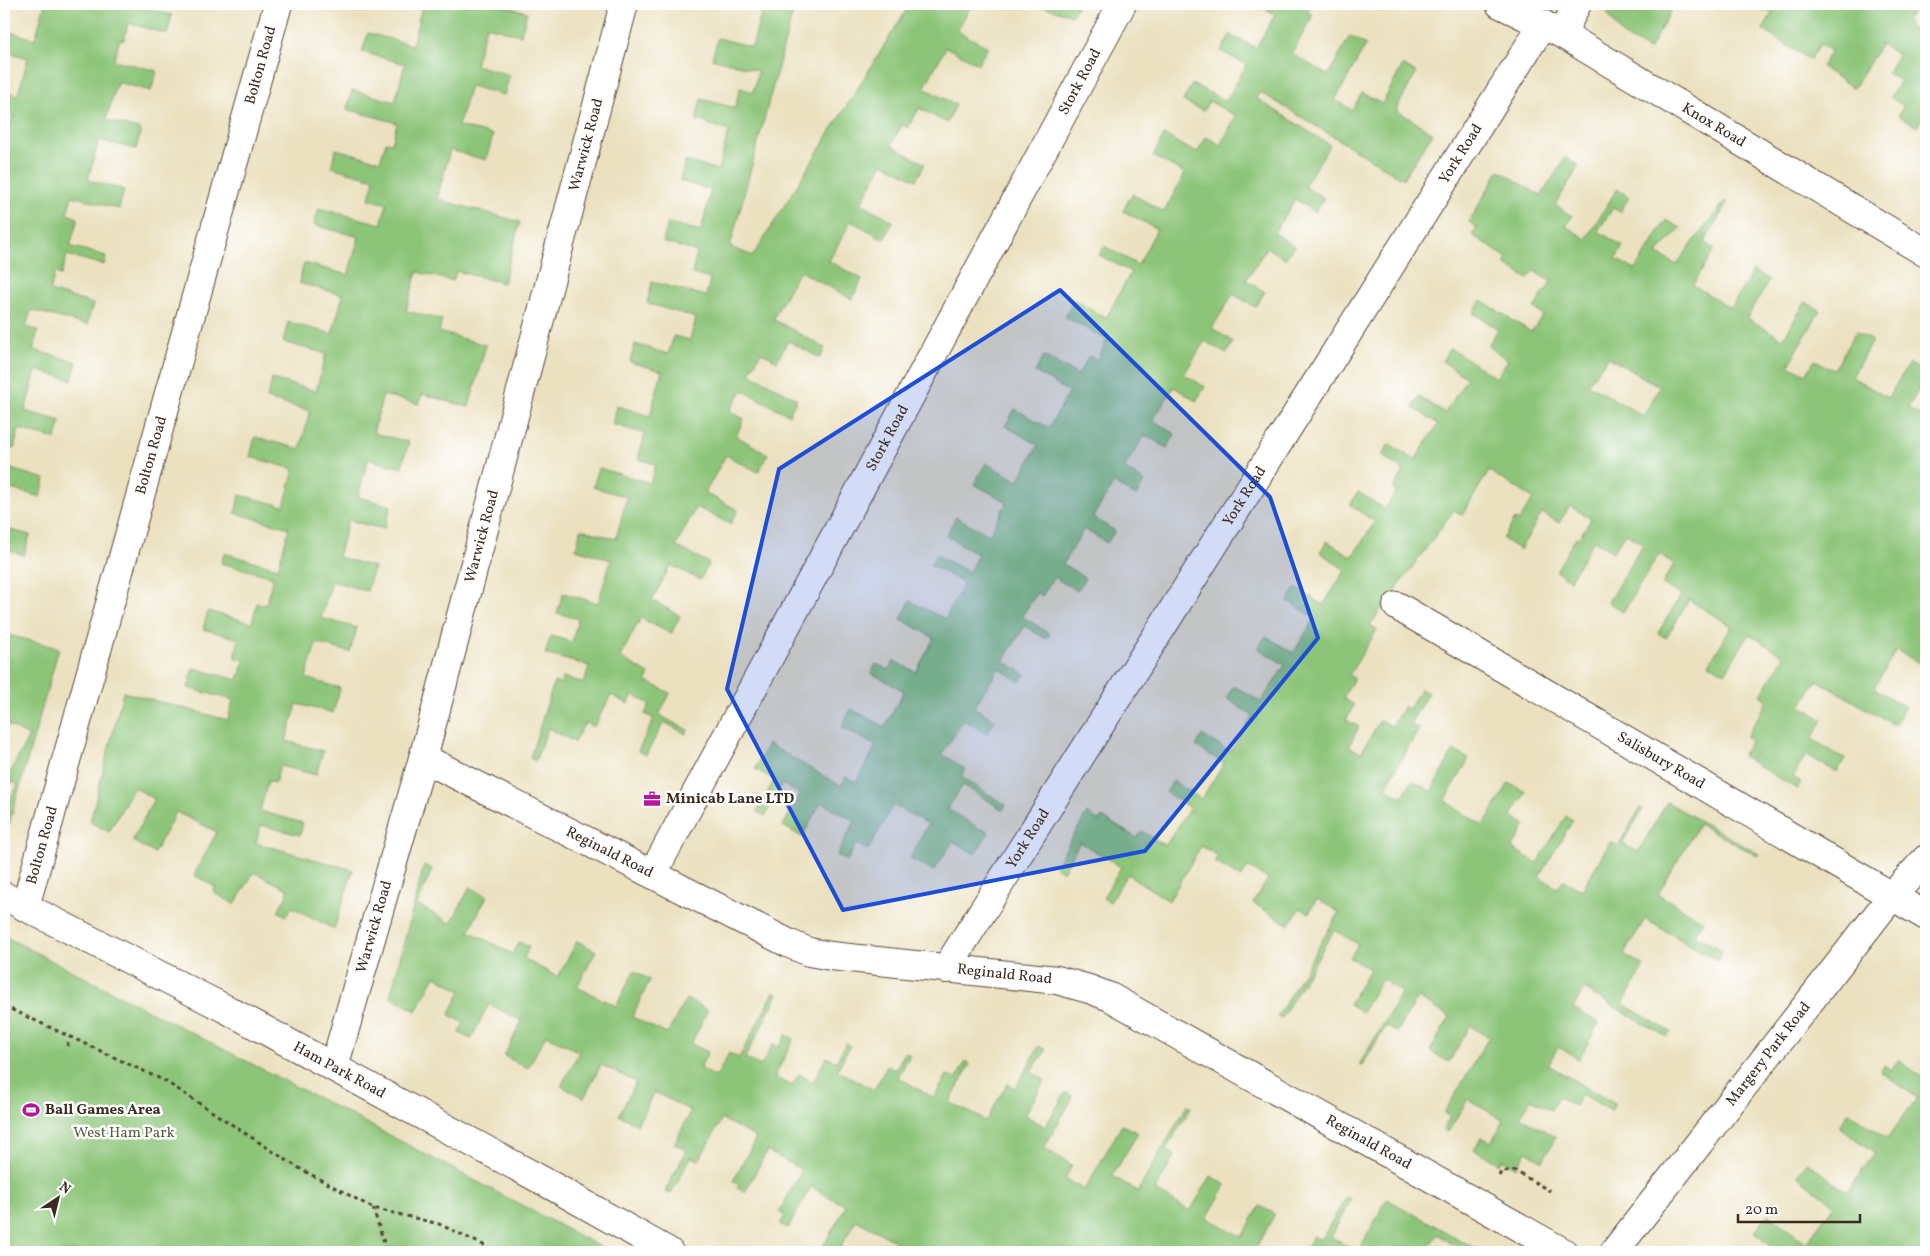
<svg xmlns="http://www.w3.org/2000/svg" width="1930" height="1256" viewBox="0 0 1930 1256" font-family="Vollkorn,serif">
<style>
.green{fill:#8cc578;stroke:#64784b;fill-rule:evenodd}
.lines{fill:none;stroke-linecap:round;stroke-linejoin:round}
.minor-casing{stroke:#554536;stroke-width:30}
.path{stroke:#554536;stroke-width:3;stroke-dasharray:4 4;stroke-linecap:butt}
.minor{stroke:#fff;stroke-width:28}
.marked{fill:#1d4ed8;fill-opacity:0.2;stroke:#1d4ed8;stroke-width:4;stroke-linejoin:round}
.labels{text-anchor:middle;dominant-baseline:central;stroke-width:5;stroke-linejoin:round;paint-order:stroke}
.street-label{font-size:15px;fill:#3b2a1e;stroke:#fff}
.poi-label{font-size:15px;font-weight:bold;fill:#3b2a1e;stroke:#fff;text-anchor:start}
.park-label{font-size:15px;fill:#57603e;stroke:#fff}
</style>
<rect width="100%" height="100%" fill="#fff"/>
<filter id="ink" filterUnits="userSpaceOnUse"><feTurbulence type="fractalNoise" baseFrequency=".02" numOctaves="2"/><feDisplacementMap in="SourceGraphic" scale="10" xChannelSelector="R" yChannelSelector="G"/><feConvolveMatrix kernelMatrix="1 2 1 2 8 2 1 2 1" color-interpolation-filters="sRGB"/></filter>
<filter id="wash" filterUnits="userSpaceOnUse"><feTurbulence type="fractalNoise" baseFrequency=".0096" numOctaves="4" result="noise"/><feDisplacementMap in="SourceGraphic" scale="20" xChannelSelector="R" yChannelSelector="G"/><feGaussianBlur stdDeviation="1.12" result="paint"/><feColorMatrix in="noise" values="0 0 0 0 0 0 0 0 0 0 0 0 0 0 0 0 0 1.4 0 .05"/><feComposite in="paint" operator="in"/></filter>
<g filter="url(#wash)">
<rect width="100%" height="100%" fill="#ebe1bf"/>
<g class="green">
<path d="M45 4H132L172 15 167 34 128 23 124 40 120 39 114 60 157 71 151 91 117 82 106 120 141 130 136 149 99 140 88 180 124 190 119 209 72 196 67 214 78 218 70 246 106 256 104 265 67 255 61 275 55 273 50 291 93 304 87 325 31 310 26 327 38 330 33 350 77 362 72 380 36 370 25 411 61 421 56 439 19 429 14 449 4 446V150L13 115 4 112V91L18 95 28 58 4 51V30L35 39Z"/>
<path d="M413 4H496L527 12 521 35 486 26 475 65 510 75 504 95 470 86 458 126 493 135 486 160 450 150 437 199 520 222 503 283 456 271 453 281 417 272 406 311 442 320 439 332 486 345 469 407 422 394 419 404 383 395 373 433 409 442 401 468 368 459 358 497 391 506 384 529 348 520 338 557 374 567 367 591 332 581 321 618 357 628 350 652 316 643 306 678 340 688 333 713 297 704 286 741 323 751 316 775 280 766 275 783 268 781 260 811 303 823 300 835 261 825 256 843 353 870 334 929 292 907 286 916 278 911 289 890 254 872 235 904 214 893 215 887 194 875 217 832 176 812 154 853 132 841 154 799 134 787 109 832 90 822 123 692 228 720 233 700 188 688 193 668 238 680 244 660 234 657 239 639 203 629 208 611 252 623 257 603 266 605 273 577 221 563 224 553 278 568 289 528 235 513 240 495 284 506 294 469 250 457 255 437 300 449 310 411 267 399 272 379 316 391 326 354 283 342 288 322 332 334 343 295 299 283 304 263 348 275 359 237 314 225 319 208 381 224 387 204 369 199 374 179 331 167 336 149 380 161 386 142 392 143 397 123 347 109 352 90 395 102 405 64 362 52 368 33 412 45 422 7Z"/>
<path d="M753 4H795L730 247 753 256 910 4H972L957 31 988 47 978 64 946 47 924 88 956 105 947 123 919 108 908 128 902 125 891 145 925 164 916 180 883 163 861 203 893 221 884 239 851 221 829 261 862 279 852 299 799 271 773 319 825 348 820 358 788 341 777 361 761 352 750 373 797 399 789 415 742 390 730 411 744 419 736 436 768 454 758 472 726 455 705 493 738 510 730 524 696 507 676 546 709 563 700 580 671 565 652 600 680 616 671 634 641 618 620 657 649 674 646 681 670 693 659 715 688 730 686 734 664 722 646 755 638 751 654 719 645 714 650 704 633 695 628 704 611 695 594 727 585 723 574 742 548 728 535 761 530 758 554 682 561 684 563 677 584 683 589 666 545 654 551 636 572 642 578 619 557 613 563 593 598 603 611 560 576 549 581 529 616 539 627 497 593 487 599 468 650 483 656 464 638 459 645 434 612 424 617 406 650 416 662 371 630 362 635 344 668 354 674 336 690 340 696 318 647 303 652 282 706 296 710 279 692 274 697 252 663 242 668 223 701 231 711 190 680 181 685 161 718 170 729 131 696 120 701 99 735 108 740 88 753 92 758 71 712 58 718 38 752 47 763 7Z"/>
<path d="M1034 4H1078L1072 15Z"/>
<path d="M1256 4H1312L1307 12 1313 15 1292 54 1328 75 1350 36 1366 45 1335 100 1352 110 1362 93 1382 104 1403 65 1416 73 1396 110 1433 133 1403 179 1260 92 1256 98 1330 145 1304 186 1324 198 1315 212 1295 199 1274 233 1294 246 1285 259 1267 247 1246 280 1265 292 1255 307 1233 294 1212 328 1233 342 1226 354 1205 341 1184 374 1205 387 1196 401 1174 387 1153 420 1175 434 1167 448 1145 435 1124 468 1145 482 1136 496 1114 483 1093 517 1115 531 1107 543 1084 529 1063 564 1085 578 1077 591 1054 577 1042 596 1037 593 1022 616 1050 634 1046 639 1025 626 1003 661 1025 674 1020 682 999 668 974 707 995 720 987 734 964 720 942 754 965 769 961 777 1006 805 1003 810 963 785 948 809 981 830 983 828 989 832 975 854 953 841 934 871 920 863 919 864 910 859 928 824 893 805 868 850 856 844 847 861 837 855 855 821 821 802 802 837 783 826 800 794 782 784 765 816 757 812 774 780 755 769 768 744 841 786 846 777 856 782 876 746 842 727 851 709 885 727 904 691 871 673 876 664 889 670 894 661 916 672 934 638 901 619 910 601 945 619 964 583 930 565 936 555 969 572 978 554 946 536 956 517 989 535 1007 502 974 484 986 463 1018 481 1038 445 1005 426 1015 409 1049 428 1069 392 1035 372 1044 356 1078 375 1089 356 1097 360 1107 340 1065 317 1074 300 1106 318 1131 272 1099 255 1104 246 1138 265 1157 229 1123 211 1132 194 1164 212 1185 173 1153 156 1164 135 1197 153 1206 137 1221 145 1236 116 1209 101 1203 111 1183 101 1192 84 1226 101 1246 65 1221 51 1230 35 1256 48 1275 14Z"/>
<path d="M1612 4H1662L1672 9 1649 50 1621 34 1607 13Z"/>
<path d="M1755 4H1917L1906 21 1909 23 1908 26 1926 37V112L1917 127 1898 115 1904 106 1890 97 1900 81 1887 73 1898 55 1881 44 1854 88 1821 67 1831 51 1820 44 1810 60 1763 30 1772 13Z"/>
<path d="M1566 157 1579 166 1555 205 1572 216 1566 226 1586 239 1617 189 1629 197 1620 212 1613 208 1598 231 1623 246 1616 259 1635 270 1666 220 1681 228 1657 253 1676 265 1725 201 1727 203 1705 242 1715 249 1693 285 1731 308 1753 271 1769 280 1747 318 1783 339 1805 302 1820 310 1789 365 1806 374 1815 360 1834 370 1856 331 1872 341 1852 377 1888 398 1909 363 1926 373V377L1908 408 1926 419V425L1921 433 1926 436V667L1896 650 1874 688 1905 707 1894 725 1817 680 1801 706 1823 720 1812 739 1845 759 1837 772 1806 755 1793 777 1801 782 1797 789 1742 756 1751 741 1746 737 1768 700 1761 695 1784 656 1749 634 1725 673 1709 664 1732 626 1689 600 1666 638 1658 633 1681 595 1662 584 1674 564 1659 554 1623 612 1608 602 1643 544 1625 533 1613 552 1594 540 1570 580 1556 571 1576 537 1579 538 1591 519 1570 506 1559 523 1542 513 1520 550 1503 539 1515 519 1519 521 1533 498 1489 471 1462 515 1454 510 1370 625 1377 630 1349 675 1354 678 1343 698 1354 705 1346 720 1359 727 1349 746 1361 753 1380 720 1392 726 1404 706 1409 709 1420 689 1428 693 1410 724 1419 729 1385 788 1402 797 1412 781 1431 791 1454 750 1469 759 1445 801 1483 826 1509 783 1526 792 1511 816 1526 825 1512 848 1537 863 1566 816 1573 820 1539 877 1558 888 1563 880 1582 890 1610 842 1618 846 1641 807 1643 809 1622 843 1638 852 1667 802 1759 854 1757 856 1699 824 1658 894 1703 921 1695 935 1723 951 1718 961 1645 919 1624 954 1644 966 1623 1004 1671 1032 1667 1037 1584 989 1573 1008 1599 1023 1579 1059 1558 1047 1548 1065 1615 1104 1611 1111 1582 1094 1575 1106 1558 1097 1551 1110 1531 1099 1520 1117 1556 1137 1543 1161 1526 1151 1516 1168 1502 1159 1499 1164 1474 1149 1482 1137 1491 1142 1504 1121 1468 1099 1448 1132 1443 1129 1450 1117 1444 1113 1489 1037 1470 1026 1449 1062 1430 1051 1450 1017 1418 998 1397 1032 1386 1026 1362 1066 1359 1065 1402 992 1382 979 1362 1012 1349 1004 1370 969 1350 958 1358 944 1334 930 1281 1019 1277 1017 1339 912 1317 899 1309 913 1300 908 1289 925 1253 903 1268 879 1248 867 1241 878 1215 862 1218 856 1201 846 1169 901 1127 874 1110 902 1103 898 1121 867 1080 842 1063 872 1055 867 1087 813 1099 821 1102 817 1137 838 1142 831 1165 846 1190 808 1166 792 1173 781 1201 799 1224 764 1196 746 1202 735 1230 752 1253 716 1226 698 1234 686 1261 702 1285 665 1258 648 1266 636 1293 653 1315 618 1288 601 1296 588 1323 605 1345 570 1320 552 1327 541 1352 557 1375 522 1350 505 1358 492 1385 509 1396 492 1393 489 1404 471 1382 456 1389 444 1415 460 1438 424 1412 407 1419 397 1445 413 1467 378 1442 361 1450 348 1496 378 1508 360 1488 346 1498 329 1473 313 1481 300 1531 332 1543 315 1534 308 1551 282 1534 271 1528 279 1504 264 1507 258 1472 235 1477 228 1469 222 1499 170 1541 196ZM1608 357 1660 387 1643 416 1588 384Z"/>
<path d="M4 467 45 479 40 497 4 487Z"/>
<path d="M4 528 30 535 24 555 4 549Z"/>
<path d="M4 634 59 648 4 843V811L18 785 7 779 29 736 4 723Z"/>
<path d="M424 865 432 869 417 905 451 923 470 887 487 896 469 931 512 954 519 942 529 947 524 959 558 977 577 941 596 951 577 987 616 1006 634 971 650 980 632 1017 667 1034 686 999 708 1010 691 1044 708 1052 700 1068 716 1077 729 1053 739 1058 774 992 778 994 745 1058 761 1066 773 1044 779 1047 786 1035 794 1039 774 1077 792 1086 799 1074 813 1082 827 1057 836 1062 846 1043 850 1046 837 1070 874 1090 887 1066 895 1070 905 1052 910 1055 898 1077 934 1098 947 1075 956 1079 966 1061 970 1064 950 1102 986 1121 1007 1084 1016 1088 1039 1046 1046 1050 1031 1072 1045 1080 1025 1115 1045 1127 1066 1092 1073 1097 1044 1148 1072 1165 1065 1179 1084 1190 1122 1125 1138 1133 1112 1176 1138 1191 1188 1104 1191 1107 1166 1150 1175 1155 1155 1190 1190 1211 1211 1176 1226 1185 1207 1218 1242 1237 1260 1206 1275 1214 1255 1249 1261 1252H893L898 1243 856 1220 838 1252H829L822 1248 846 1206 811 1187 788 1228 780 1224 785 1216 779 1212 802 1170 767 1151 745 1192 737 1188 739 1184 733 1181 756 1138 722 1119 699 1160 691 1157 671 1194 665 1191 687 1150 674 1144 691 1111 654 1092 637 1125 619 1115 636 1082 601 1065 584 1098 561 1086 579 1052 546 1035 528 1068 504 1056 522 1021 489 1004 471 1039 459 1033 464 1023 449 1015 461 991 435 976 416 1011 390 997Z"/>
<path d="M4 936 351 1115 610 1252H4Z"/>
<path d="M1898 1060 1925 1079 1926 1078V1252H1779L1754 1233 1768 1214 1806 1243 1834 1205 1797 1176 1807 1162 1847 1192 1875 1153 1839 1126 1849 1112 1887 1139 1917 1098 1880 1071 1884 1065 1891 1070Z"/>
<path d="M1346 1197 1351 1199 1331 1237 1358 1252 1387 1199 1480 1251 1463 1252 1438 1234 1424 1252H1304L1313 1236 1321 1240Z"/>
</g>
</g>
<g filter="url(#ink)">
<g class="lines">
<g class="minor-casing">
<g id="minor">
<path id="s1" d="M1500 4 1562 34 1926 253"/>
<path d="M1562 34 1577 4"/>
<path id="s2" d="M1397 606 1926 916"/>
<path id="s3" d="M423 758 790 944 809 952 831 956 1057 980 1089 989 1110 997 1563 1252"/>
<path id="s4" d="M653 873 1122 4"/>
<path id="s5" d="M4 896 228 1010 556 1188 669 1252"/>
<path id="s6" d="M25 907 278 4"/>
<path id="s7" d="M946 969 1543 24"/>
<path id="s8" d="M334 1067 423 758 624 4"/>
<path id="s9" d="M1614 1252 1892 896 1926 859"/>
</g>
</g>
<g class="path">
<path d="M4 1006 165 1081 297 1167 373 1208 439 1224 498 1252"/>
<path d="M67 1046 70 1037"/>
<path d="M1499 1176 1501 1172 1515 1171 1550 1191"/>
<path d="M373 1208 387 1252"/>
</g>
<use href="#minor" class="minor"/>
</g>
</g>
<path class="marked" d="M1060 290 1270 497 1318 638 1145 851 843 910 727 689 779 469Z"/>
<defs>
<g id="office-bare" transform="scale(1.35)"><path d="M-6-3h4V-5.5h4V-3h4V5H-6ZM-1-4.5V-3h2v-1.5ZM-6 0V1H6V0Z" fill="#b5179e" stroke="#fff" stroke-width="2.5" paint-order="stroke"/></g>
<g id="stadium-bare" transform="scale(1.35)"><path d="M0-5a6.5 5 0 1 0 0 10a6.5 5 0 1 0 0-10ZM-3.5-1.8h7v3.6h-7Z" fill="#b5179e" stroke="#fff" stroke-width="2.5" paint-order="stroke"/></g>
</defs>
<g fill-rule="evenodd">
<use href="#office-bare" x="652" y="799"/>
<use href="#stadium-bare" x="31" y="1110"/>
</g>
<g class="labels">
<g class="street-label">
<text stroke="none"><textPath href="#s6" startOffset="874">Bolton Road</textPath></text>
<text stroke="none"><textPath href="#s4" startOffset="899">Stork Road</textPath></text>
<text stroke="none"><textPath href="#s1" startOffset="246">Knox Road</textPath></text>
<text stroke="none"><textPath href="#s8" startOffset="956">Warwick Road</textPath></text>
<text stroke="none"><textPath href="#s7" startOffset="964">York Road</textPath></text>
<text stroke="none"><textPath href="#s4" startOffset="494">Stork Road</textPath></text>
<text stroke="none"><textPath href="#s6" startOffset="469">Bolton Road</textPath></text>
<text stroke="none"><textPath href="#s7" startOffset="559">York Road</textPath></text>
<text stroke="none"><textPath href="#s8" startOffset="551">Warwick Road</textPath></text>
<text stroke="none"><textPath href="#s2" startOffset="306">Salisbury Road</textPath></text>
<text stroke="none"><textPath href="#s7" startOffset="154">York Road</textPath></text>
<text stroke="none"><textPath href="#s6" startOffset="64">Bolton Road</textPath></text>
<text stroke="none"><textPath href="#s3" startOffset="209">Reginald Road</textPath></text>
<text stroke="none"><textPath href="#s8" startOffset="146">Warwick Road</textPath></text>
<text stroke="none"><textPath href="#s3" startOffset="629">Reginald Road</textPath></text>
<text stroke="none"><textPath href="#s9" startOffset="251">Margery Park Road</textPath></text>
<text stroke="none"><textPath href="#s5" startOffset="378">Ham Park Road</textPath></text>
<text stroke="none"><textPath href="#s3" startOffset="1034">Reginald Road</textPath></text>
</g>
<g class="poi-label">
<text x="666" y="799">Minicab Lane LTD</text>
<text x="45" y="1110">Ball Games Area</text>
</g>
<g class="park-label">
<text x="124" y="1133">West Ham Park</text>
</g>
</g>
<rect width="1930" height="1256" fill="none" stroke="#fff" stroke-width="20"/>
<g transform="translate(58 1198) rotate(35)" stroke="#ffffff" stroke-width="4" paint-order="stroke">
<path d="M0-4L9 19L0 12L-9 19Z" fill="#3b2a1e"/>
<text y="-8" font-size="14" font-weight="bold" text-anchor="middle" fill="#3b2a1e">N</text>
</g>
<path d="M1738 1214v8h122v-8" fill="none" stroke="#3b2a1e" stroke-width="2.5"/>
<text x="1745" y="1214" font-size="15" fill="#3b2a1e" stroke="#ffffff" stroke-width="4" paint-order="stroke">20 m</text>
</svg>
